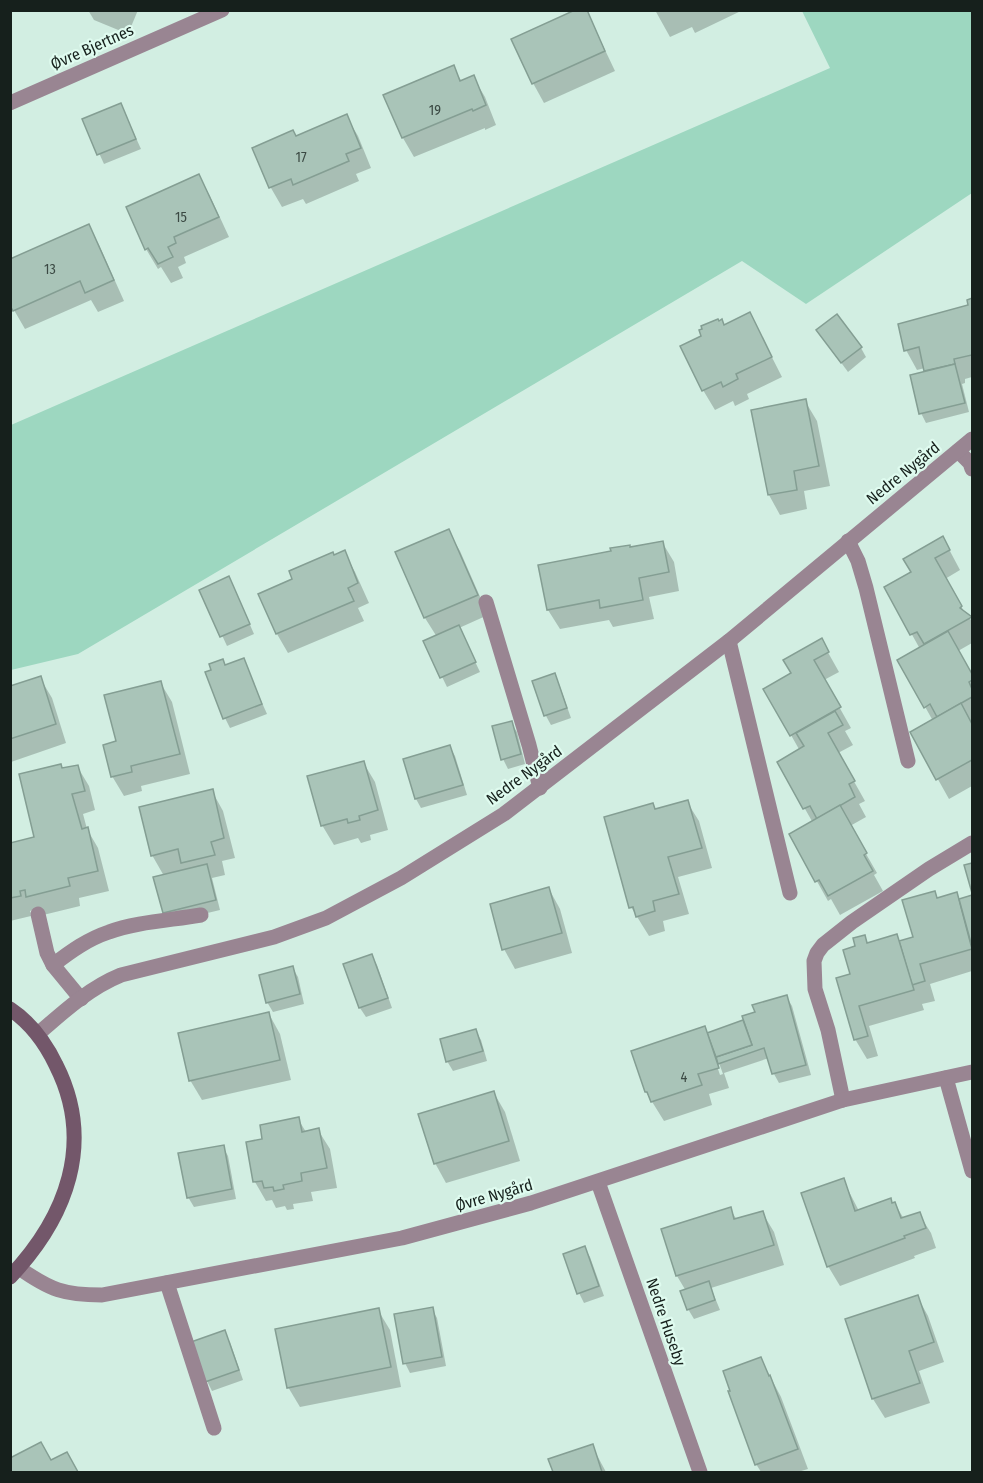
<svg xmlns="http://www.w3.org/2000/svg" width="983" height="1483" viewBox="0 0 983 1483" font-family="'Fira Sans Condensed',sans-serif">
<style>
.green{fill:#9dd7c0}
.shadow{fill:#0003;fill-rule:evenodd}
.building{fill:#a9c4b8;stroke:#849e93;stroke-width:1.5}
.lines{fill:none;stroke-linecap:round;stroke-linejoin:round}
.service{stroke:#998592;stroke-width:15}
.minor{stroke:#998592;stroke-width:15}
.secondary{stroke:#73576a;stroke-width:15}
.labels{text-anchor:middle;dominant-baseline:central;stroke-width:4.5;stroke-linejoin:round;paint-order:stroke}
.number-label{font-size:14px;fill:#3b4943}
.street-label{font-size:16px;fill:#16201c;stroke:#dffbef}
</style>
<rect width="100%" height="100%" fill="#d2eee2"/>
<path class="green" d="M802 11H972V193L806 304 742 261 78 654 11 670V425L830 68Z"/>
<g class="shadow">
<path d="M88 10H138L128 34 94 20Z"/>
<path d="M586 10 615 71 544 103 533 83Z"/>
<path d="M655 10H743L695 33 692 27 670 37Z"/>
<path d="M453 67 462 82 473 77 485 97 496 125 485 130V128L414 157 403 138 385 96Z"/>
<path d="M121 105 141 149 104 164 84 120Z"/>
<path d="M346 116 358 136 371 168 356 174 359 181 306 204 303 199 282 207 271 188 254 148 296 137Z"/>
<path d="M199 176 210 196 229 237 184 257 186 263 178 267 183 278 171 283 161 267 158 269 146 249Z"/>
<path d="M88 226 99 245 124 301 98 312 91 300 25 329 14 310Z"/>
<path d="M972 300V377L965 379V383L962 384 969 412 926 423 921 413 927 372 925 368 917 370 906 350 970 306 968 301Z"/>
<path d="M750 314 782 377 747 394 749 399 735 406 733 401 715 410 703 390Z"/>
<path d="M818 331 861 348 866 357 848 372Z"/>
<path d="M805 401 817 421 830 486 804 491 807 509 780 515 769 495 752 412Z"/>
<path d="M448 531 460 551 488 615 459 628 480 672 447 687 425 642 437 637 425 618 397 553Z"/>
<path d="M943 538 960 570 945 579 965 613 972 621V643L958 651 972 677V786L949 799 912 733 933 721 899 660 920 649 886 588 913 572Z"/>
<path d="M662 542 674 562 679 591 649 597 654 619 613 627 609 620 560 629 548 610 630 549Z"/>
<path d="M344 552 355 572 369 603 358 608 364 621 288 653 277 634 294 580Z"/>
<path d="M234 588 254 634 227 646 201 590Z"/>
<path d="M821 640 839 672 824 680 851 728 845 731 853 745 838 753 865 801 859 804 866 817 850 826 877 873 874 875 883 891 840 915 831 899 828 901 791 835 813 823 779 763 800 751 765 689 793 674Z"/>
<path d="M243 660 267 714 230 728 225 718V666Z"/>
<path d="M554 675 559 684 571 718 551 725 546 716 534 682Z"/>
<path d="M40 678 52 698 66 743 11 762 10 688Z"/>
<path d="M160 682 172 702 190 774 141 786 142 791 124 796 112 776 118 742Z"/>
<path d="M511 723 517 732 525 764 508 769 503 759Z"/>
<path d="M450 747 455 756 467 795 421 808 416 799Z"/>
<path d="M363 762 375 782 388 830 370 835 371 840 361 843 358 838 334 845 322 825Z"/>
<path d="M61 766 63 770 77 766 89 786 95 810 83 814 87 829 98 848 109 891 79 898 80 906 39 916 35 909 30 911 31 916 10 921V845L36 838Z"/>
<path d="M212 791 223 811 235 858 222 861 225 875 212 878 220 910 170 922 164 913V876L152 855Z"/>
<path d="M687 802 699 821 712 868 678 877 689 914 663 921 665 931 649 936 631 907 656 811Z"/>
<path d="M549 889 560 909 572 953 515 969 504 949Z"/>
<path d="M956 894 960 900 972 897V971L930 984 935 1001 922 1004 924 1010 869 1026 878 1056 867 1059 855 1039 852 975 857 947 864 937 869 944 897 936 900 942 915 938 938 899Z"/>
<path d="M372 956 377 965 392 1008 366 1017 360 1008Z"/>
<path d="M292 967 298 977 304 1004 273 1012 267 1002Z"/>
<path d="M786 996 792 1006 811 1075 779 1083 774 1074 769 1058 724 1073 729 1088 709 1094 712 1105 664 1121 646 1092 705 1027 708 1034 745 1021ZM714 1057 719 1063 723 1074 720 1075Z"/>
<path d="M269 1014 280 1034 291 1080 202 1100 190 1080Z"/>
<path d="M475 1030 481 1040 487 1061 453 1071 447 1061Z"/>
<path d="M494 1093 505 1112 520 1161 446 1183 435 1163Z"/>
<path d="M298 1119 306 1132 318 1130 330 1149 337 1188 311 1192 313 1201 293 1204 294 1209 287 1210 285 1206 276 1208 272 1200 266 1201 255 1182 264 1140Z"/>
<path d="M223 1147 228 1156 236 1199 194 1207 188 1197Z"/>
<path d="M843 1180 859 1211 895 1204 904 1219 919 1214 931 1233 936 1248 914 1256 915 1258 840 1286 828 1266Z"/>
<path d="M730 1209 737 1220 762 1212 774 1232 784 1265 711 1288 720 1310 694 1319 688 1309 686 1291 677 1276 663 1230Z"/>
<path d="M584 1247 590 1257 604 1296 584 1303 579 1293Z"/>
<path d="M917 1296 928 1316 944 1362 919 1371 930 1403 885 1418 873 1399 847 1320Z"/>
<path d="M432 1309 437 1318 446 1366 410 1373 405 1363Z"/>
<path d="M378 1310 390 1330 401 1387 300 1407 288 1387Z"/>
<path d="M224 1332 230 1342 243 1380 212 1391 207 1381Z"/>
<path d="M761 1359 781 1397 808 1469 798 1472H761L756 1464Z"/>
<path d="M592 1446 606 1472H554L550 1460Z"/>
<path d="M67 1454 78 1472H10V1460L51 1462Z"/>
</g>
<g class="building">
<path d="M575 10H587L605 51 532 84 511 39Z"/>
<path d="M454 65 460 81 474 75 486 105 473 111 472 109 402 138 383 95Z"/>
<path d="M121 103 136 139 97 155 82 119Z"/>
<path d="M347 114 361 148 346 154 349 161 293 185 291 179 269 188 252 148 293 130 296 136Z"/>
<path d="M199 174 219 217 174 237 176 243 168 247 173 257 158 264 148 248 145 250 126 207Z"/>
<path d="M89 224 114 280 85 293 80 281 13 311 10 306V259Z"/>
<path d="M972 298V355L954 359 955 364 924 371 919 347 904 351 898 324 968 305 967 300Z"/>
<path d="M750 312 772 357 736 374 738 379 723 387 721 382 702 391 680 346 701 336 699 330 702 329 701 326 718 319 719 321 722 319 724 325Z"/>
<path d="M837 314 862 347 841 363 816 330Z"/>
<path d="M955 364 965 403 919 414 910 375Z"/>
<path d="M806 399 819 466 794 471 797 490 768 495 751 410Z"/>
<path d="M449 529 478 595 424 618 395 552Z"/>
<path d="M943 536 950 550 935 558 962 606 960 608 972 617 924 644 917 632 910 635 884 587 911 572 903 559Z"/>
<path d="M663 541 669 572 639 578 643 600 600 608 599 600 547 610 538 565 611 551 610 548 630 545V547Z"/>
<path d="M345 550 358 583 348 588 354 601 276 634 258 594 292 579 289 571 333 552 334 555Z"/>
<path d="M229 576 250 624 220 637 199 590Z"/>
<path d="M459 625 476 662 440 678 423 641Z"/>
<path d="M948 631 972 674V680L969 682 972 689V697L937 717 930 704 924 708 897 660Z"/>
<path d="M822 638 829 652 814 660 841 707 790 736 763 689 791 673 783 660Z"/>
<path d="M244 658 262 704 223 719 205 672 211 670 209 664 223 659 225 665Z"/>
<path d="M555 673 567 708 544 716 532 681Z"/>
<path d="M41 676 56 724 10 739V686Z"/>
<path d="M161 681 180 754 131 766 132 772 111 777 103 745 116 741 104 695Z"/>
<path d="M961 703 972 724V760L936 780 910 732Z"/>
<path d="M835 711 843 725 828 733 855 781 849 784 855 797 817 819 810 806 803 809 777 762 804 746 796 733Z"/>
<path d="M512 721 521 754 501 760 492 726Z"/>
<path d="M450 745 463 785 415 799 403 759Z"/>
<path d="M364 761 378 810 359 816 360 820 348 823 347 819 321 826 307 776Z"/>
<path d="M61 764 62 768 78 765 85 791 72 794 82 829 88 827 98 871 68 878 70 886 26 897 25 890 20 891 21 896 10 898V843L34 837 19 774Z"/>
<path d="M213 789 224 838 211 842 215 855 181 863 178 849 151 856 139 807Z"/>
<path d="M688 800 702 848 668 857 679 894 653 901 655 911 636 917 633 907 629 908 604 817 653 803 655 809Z"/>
<path d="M840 805 867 853 864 855 873 871 828 896 819 880 815 882 789 834Z"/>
<path d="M972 863V893L964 865Z"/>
<path d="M207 864 216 900 163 913 153 877Z"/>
<path d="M549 887 562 933 502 950 490 904Z"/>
<path d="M935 891 937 898 957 892 972 949 920 964 925 981 912 985 899 941 913 937 902 900Z"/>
<path d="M972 895V942L971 943 959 899Z"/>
<path d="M897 934 914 990 859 1006 868 1036 854 1040 836 978 850 974 843 950 855 946 853 938 865 935 867 943Z"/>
<path d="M372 954 388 998 359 1008 343 964Z"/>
<path d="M293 966 300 994 266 1003 259 975Z"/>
<path d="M787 995 806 1065 772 1074 764 1048 718 1064 716 1057 752 1045 742 1016 755 1012 752 1005Z"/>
<path d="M269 1012 280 1060 189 1081 178 1033Z"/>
<path d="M743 1020 752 1045 716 1057 707 1033Z"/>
<path d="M705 1026 719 1068 698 1074 702 1085 651 1102 647 1092H645L631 1051Z"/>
<path d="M476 1029 483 1051 446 1062 440 1039Z"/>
<path d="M494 1091 509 1141 434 1164 418 1114Z"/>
<path d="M299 1117 302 1132 319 1128 327 1168 301 1173 302 1181 283 1185 284 1189 274 1191 273 1187 264 1188 262 1181 253 1182 246 1142 262 1139 260 1125Z"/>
<path d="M224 1145 232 1189 187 1198 178 1153Z"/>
<path d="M844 1178 855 1211 891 1198 892 1203 895 1202 901 1218 920 1212 926 1228 904 1236 905 1238 827 1267 801 1193Z"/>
<path d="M731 1207 734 1219 763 1211 774 1245 676 1276 661 1229Z"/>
<path d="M585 1246 599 1286 577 1294 563 1254Z"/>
<path d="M709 1281 715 1300 687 1310 680 1291Z"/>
<path d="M918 1295 934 1342 909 1351 920 1383 872 1399 845 1319Z"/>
<path d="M433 1307 442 1357 403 1364 394 1314Z"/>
<path d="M379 1308 391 1367 287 1388 275 1329Z"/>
<path d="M225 1330 239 1370 205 1382 191 1342Z"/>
<path d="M761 1357 769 1376 770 1375 798 1449 755 1465 728 1391H730L723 1371Z"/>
<path d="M41 1442 51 1460 67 1452 78 1472H10V1458Z"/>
<path d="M593 1444 602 1472H553L548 1459Z"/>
</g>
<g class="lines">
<g class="service">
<path d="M958 451 970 463 972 469"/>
<path d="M848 541 858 561 866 588 908 761"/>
<path d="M486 602 529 745 540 788"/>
<path d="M729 641 790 893"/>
<path d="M38 914 47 953 53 965 81 999"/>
<path d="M53 965C71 951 88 939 109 932 135 922 173 920 201 915"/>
<path d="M843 1100 828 1030 815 989 814 961 817 953 823 945 852 922 929 869 972 843"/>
<path d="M167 1283 214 1428"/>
</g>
<g class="minor">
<path d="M10 103 222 10"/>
<path d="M38 1034C63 1012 89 988 121 975L274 937 326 918 401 878 504 814 729 641 972 439"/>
<path d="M946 1078 972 1171"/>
<path d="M598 1182 700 1472"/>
<path d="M19 1268C50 1290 64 1295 102 1295L402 1238 531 1203 843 1100 972 1072"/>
</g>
<path class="secondary" d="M10 1009C31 1023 45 1042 56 1065 95 1142 67 1217 10 1277"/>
</g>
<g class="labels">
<g class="number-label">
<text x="435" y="110">19</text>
<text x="301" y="157">17</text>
<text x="181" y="217">15</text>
<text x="50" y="269">13</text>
<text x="684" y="1077">4</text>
</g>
<g class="street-label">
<text transform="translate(92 47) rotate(-24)">Øvre Bjertnes</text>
<text transform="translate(903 473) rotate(-39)">Nedre Nygård</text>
<text transform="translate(524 775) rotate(-36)">Nedre Nygård</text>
<text transform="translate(494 1195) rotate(-16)">Øvre Nygård</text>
<text transform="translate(666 1322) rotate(71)">Nedre Huseby</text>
</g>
</g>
<rect width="983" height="1483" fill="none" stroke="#16201c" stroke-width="24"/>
</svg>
